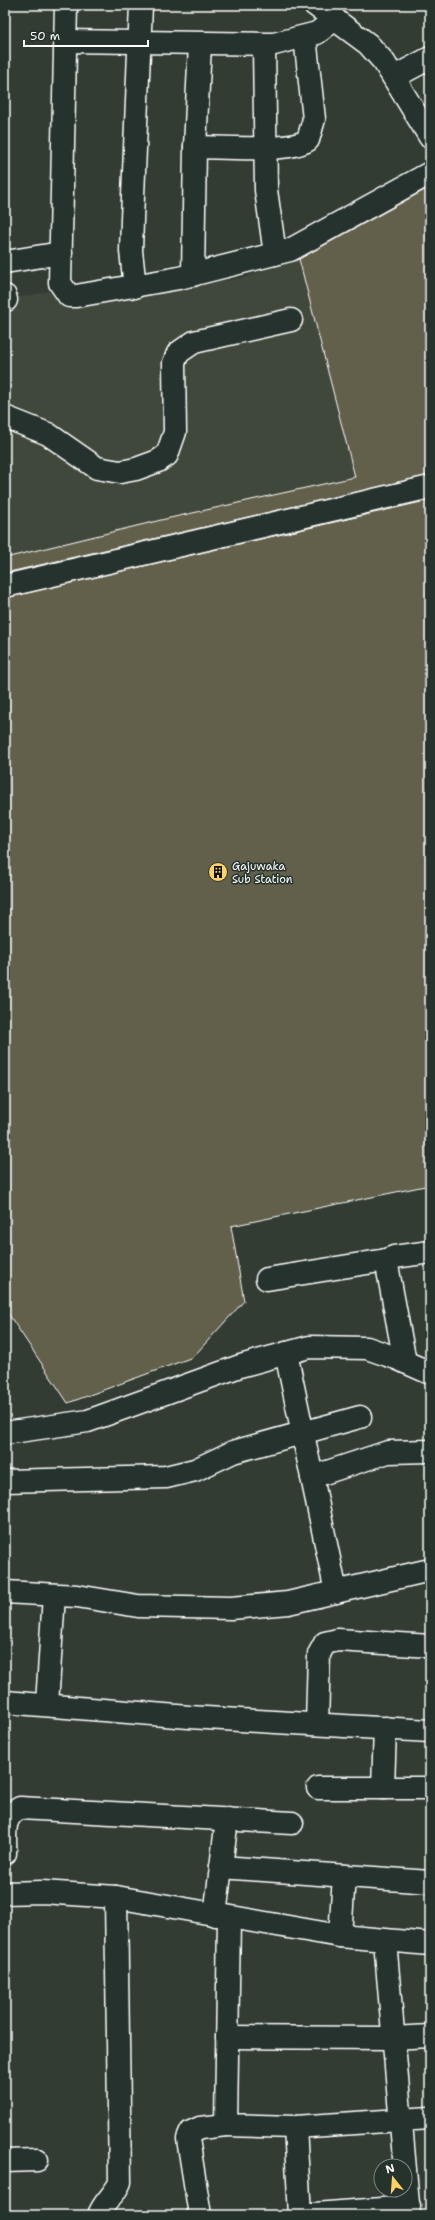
<svg xmlns="http://www.w3.org/2000/svg" width="435" height="2220" viewBox="0 0 435 2220" font-family="'Shantell Sans',sans-serif">
<style>
.built{fill:#40473a}
.building{fill:#62604c;stroke:#fff}
.lines{fill:none;stroke-linecap:round;stroke-linejoin:round}
.minor-casing{stroke:#fff;stroke-width:25}
.minor{stroke:#26332d;stroke-width:22}
.labels{text-anchor:middle;dominant-baseline:central;stroke-width:3;stroke-linejoin:round;paint-order:stroke}
.poi-label{font-size:11px;fill:#fff;stroke:#26332d;text-anchor:start}
</style>
<rect width="100%" height="100%" fill="#323c33"/>
<filter id="ink" filterUnits="userSpaceOnUse"><feTurbulence type="fractalNoise" baseFrequency=".025" numOctaves="2"/><feDisplacementMap in="SourceGraphic" scale="8" xChannelSelector="R" yChannelSelector="G"/><feConvolveMatrix kernelMatrix="1 2 1 2 8 2 1 2 1" color-interpolation-filters="sRGB"/></filter>
<g filter="url(#ink)">
<path class="built" d="M298 257 355 477 161 520 5 558V300L56 290 73 307 246 277Z"/>
<g class="building">
<path d="M430 187V475L5 573V558L161 520 355 477 299 259Z"/>
<path d="M430 500V1185L231 1226 244 1301 193 1357 68 1403 5 1309V598Z"/>
</g>
<g class="lines">
<g class="minor-casing">
<g id="minor">
<path d="M66 5 60 283 69 296H76L179 278 290 250 430 173"/>
<path d="M315 5 368 44 384 62 430 137"/>
<path d="M65 41 274 44 317 33 335 19"/>
<path d="M264 45 266 190 275 254"/>
<path d="M394 77 430 58"/>
<path d="M195 147C220 147 289 153 308 140L314 119 305 37"/>
<path d="M5 262 61 253"/>
<path d="M193 275 195 147 200 44"/>
<path d="M135 287 131 251 132 220 141 5"/>
<path d="M5 296 6 300"/>
<path d="M5 417 48 434 97 468 120 472 136 469 158 461 167 455 175 432 174 363 178 353 194 342 291 320"/>
<path d="M5 586 430 487"/>
<path d="M267 1279 386 1260"/>
<path d="M286 1353 336 1592"/>
<path d="M405 1362 386 1260 394 1257 430 1252"/>
<path d="M5 1433 88 1421 240 1366 309 1347 367 1348 396 1358 430 1373"/>
<path d="M312 1477 388 1452 430 1451"/>
<path d="M5 1481 166 1477 195 1470 233 1452 360 1417"/>
<path d="M5 1592 77 1596 138 1606 231 1608 288 1603 430 1570"/>
<path d="M5 1702 189 1717 430 1731"/>
<path d="M47 1704 54 1595"/>
<path d="M317 1724 319 1654 325 1643 338 1640 430 1646"/>
<path d="M318 1788H430"/>
<path d="M383 1788 385 1728"/>
<path d="M5 1853C6 1834 1 1817 20 1808L292 1823"/>
<path d="M221 1867 430 1882"/>
<path d="M5 1893 42 1892 116 1897 340 1936 430 1944"/>
<path d="M215 1915 227 1819"/>
<path d="M229 1917 226 2125 295 2127 300 2215"/>
<path d="M340 1936 344 1876"/>
<path d="M385 1941 409 2215"/>
<path d="M227 2037 392 2038 430 2036"/>
<path d="M295 2127 430 2118"/>
<path d="M5 2161 37 2160"/>
<path d="M99 2215C103 2202 115 2195 120 2182L116 1897"/>
<path d="M200 2215 188 2139 191 2132 200 2128 226 2125"/>
<path d="M301 2215 409 2207"/>
</g>
</g>
<use href="#minor" class="minor"/>
</g>
</g>
<defs>
<g id="building-disc" transform="scale(1)"><circle r="9.5" fill="#ffd166" stroke="#26332d"/><path d="M-4-6H4V6H1V3H-1V6H-4ZM-2.5-4.3h1.7v1.8h-1.7ZM.8-4.3h1.7v1.8H.8ZM-2.5-1h1.7V.8h-1.7ZM.8-1h1.7V.8H.8Z" fill="#111"/></g>
</defs>
<g fill-rule="evenodd">
<use href="#building-disc" x="218" y="872"/>
</g>
<g class="labels">
<g class="poi-label">
<text x="232" y="866">Gajuwaka<tspan x="232" dy="13">Sub Station</tspan></text>
</g>
</g>
<rect width="435" height="2220" fill="none" stroke="#26332d" stroke-width="20"/>
<rect x="10" y="10" width="415" height="2200" fill="none" stroke="#fff" stroke-width="1.5" filter="url(#ink)"/>
<g transform="translate(393 2178) rotate(343)"><circle r="19" fill="#26332d" stroke="#7d8581"/>
<path d="M0-3L7 15L0 10L-7 15Z" fill="#ffd166"/>
<text y="-6" font-size="11" font-weight="bold" text-anchor="middle" fill="#ffffff">N</text>
</g>
<path d="M24 40v6h124v-6" fill="none" stroke="#ffffff" stroke-width="2"/>
<text x="30" y="40" font-size="12" fill="#ffffff" stroke="#26332d" stroke-width="3" paint-order="stroke">50 m</text>
</svg>
